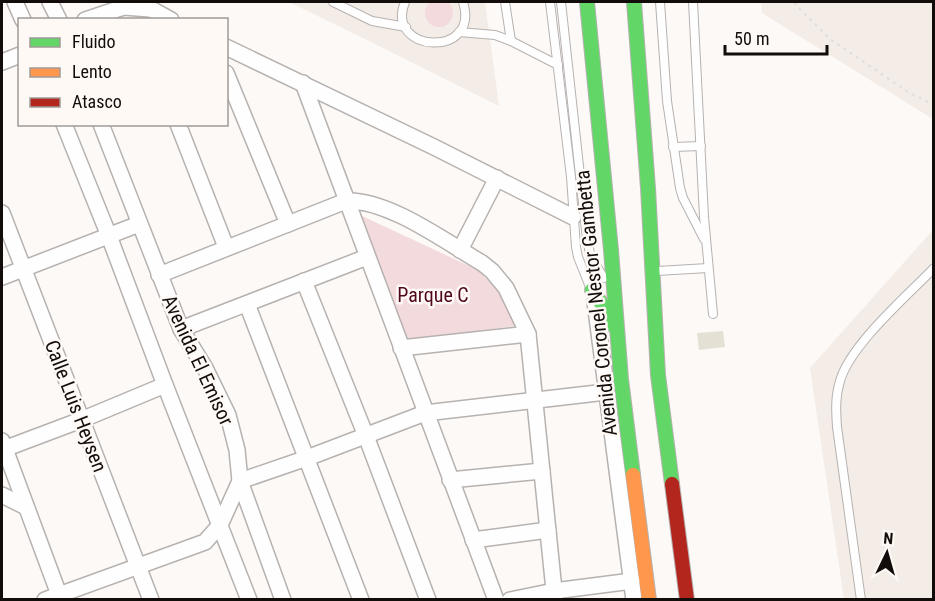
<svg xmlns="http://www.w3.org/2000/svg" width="935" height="601" viewBox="0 0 935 601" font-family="'Roboto Condensed',sans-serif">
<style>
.built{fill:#f4ece6}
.green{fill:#f3dadd}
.building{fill:#e5e0d4}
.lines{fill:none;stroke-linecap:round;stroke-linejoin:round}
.lane-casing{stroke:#b6b2b0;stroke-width:10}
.street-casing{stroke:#b6b2b0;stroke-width:18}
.fast-casing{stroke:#b6b2b0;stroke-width:16}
.slow-casing{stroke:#b6b2b0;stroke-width:16}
.jam-casing{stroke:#b6b2b0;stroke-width:16}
.path{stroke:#dfdede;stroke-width:2;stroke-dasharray:3 4.5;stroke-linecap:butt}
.lane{stroke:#fffefe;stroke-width:8}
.street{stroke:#fffefe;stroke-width:15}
.fast{stroke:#63d668;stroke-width:14}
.slow{stroke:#ff974d;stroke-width:14}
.jam{stroke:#b3261e;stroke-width:14}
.labels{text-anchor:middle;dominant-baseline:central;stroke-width:5;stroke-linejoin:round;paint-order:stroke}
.park-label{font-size:20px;fill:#4f071f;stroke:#fef9f5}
.street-label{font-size:20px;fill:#120d0a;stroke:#fef9f5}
</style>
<rect width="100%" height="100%" fill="#fcf9f7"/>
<g class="built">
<path d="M289 2H485L499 106 367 40Z"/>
<path d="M761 2H933V119L762 13Z"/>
<path d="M933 230V599H844L810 368Z"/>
</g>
<g class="green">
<circle cx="439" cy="13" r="14"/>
<path d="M362 216 478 270 501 294 515 326 405 340Z"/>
</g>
<path class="building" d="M723 331 725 347 699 350 697 333Z"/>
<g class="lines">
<g class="lane-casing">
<g id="lane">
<path d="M333 2 372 21 406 27"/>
<path d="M405 2C384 53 481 59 463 2"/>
<path d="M505 2 511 41"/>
<path d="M550 2 571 177 576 247 578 257 590 287"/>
<path d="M561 2 587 239 591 258 604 278"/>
<path d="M660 2 667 101 680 188 683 198 704 239"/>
<path d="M693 2 704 217 713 314"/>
<path d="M459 32 495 35 511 41 558 65"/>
<path d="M673 147 701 146"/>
<path d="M657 271 708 268"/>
<path d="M861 600 837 427C836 411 835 397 840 381 850 345 907 296 934 268"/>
</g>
</g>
<g class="street-casing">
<g id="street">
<path d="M15 2 23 20"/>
<path d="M50 2 59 20"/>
<path d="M142 4 171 20"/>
<path d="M85 20 124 7 150 9"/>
<path d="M226 47 434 147 573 217"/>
<path d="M2 62 20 55"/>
<path d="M226 73 288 224"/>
<path d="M303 83 496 600"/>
<path d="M64 124 109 236 165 385 249 600"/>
<path d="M101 124 181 329 205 368 228 415 237 450 240 481 283 600"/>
<path d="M178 124 226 247"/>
<path d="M2 213 151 600"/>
<path d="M460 250 497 178"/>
<path d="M159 275 346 201C388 199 446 242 482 263L492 271 506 288 528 334 555 600"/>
<path d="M2 277 139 224"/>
<path d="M304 281 366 436 428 600"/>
<path d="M595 302 634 600"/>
<path d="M247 304 361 600"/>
<path d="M181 329 367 257"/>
<path d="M401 348 528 334"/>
<path d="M2 441 61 600"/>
<path d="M4 449 81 420 165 385"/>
<path d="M450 480 542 471"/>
<path d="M2 495 26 507"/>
<path d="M473 540 548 530"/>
<path d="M45 600 205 542 220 525 240 481 307 458 425 413 606 392"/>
<path d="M510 600 554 591 632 581"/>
</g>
</g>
<g class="fast-casing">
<g id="fast">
<path d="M587 2 611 250 621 379 633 475"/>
<path d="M634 2 648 188 658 375 672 484"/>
<path d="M592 290 612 319 614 326"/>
</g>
</g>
<g class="slow-casing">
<path id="slow" d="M633 475 649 600"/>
</g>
<g class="jam-casing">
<path id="jam" d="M672 484 687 600"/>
</g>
<path class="path" d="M795 2 796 5 830 39 908 92 934 105"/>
<use href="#lane" class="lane"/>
<use href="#street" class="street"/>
<use href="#fast" class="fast"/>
<use href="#slow" class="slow"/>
<use href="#jam" class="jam"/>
</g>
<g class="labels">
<g class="park-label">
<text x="433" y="295">Parque C</text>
</g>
<g class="street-label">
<text transform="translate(596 303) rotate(-96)">Avenida Coronel Nestor Gambetta</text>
<text transform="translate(198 360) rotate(65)">Avenida El Emisor</text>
<text transform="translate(76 406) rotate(69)">Calle Luis Heysen</text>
</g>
</g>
<rect width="935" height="601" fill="none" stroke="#120d0a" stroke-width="6"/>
<rect x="18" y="18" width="210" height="108" fill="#fef9f5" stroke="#a09b97" stroke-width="1.5"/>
<rect x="30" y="38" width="30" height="9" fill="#63d668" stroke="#a09b97" stroke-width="1.5"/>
<text x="72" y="48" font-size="18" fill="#120d0a">Fluido</text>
<rect x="30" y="68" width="30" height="9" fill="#ff974d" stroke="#a09b97" stroke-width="1.5"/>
<text x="72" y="78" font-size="18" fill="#120d0a">Lento</text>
<rect x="30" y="98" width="30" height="9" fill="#b3261e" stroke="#a09b97" stroke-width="1.5"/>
<text x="72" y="108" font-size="18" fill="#120d0a">Atasco</text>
<g transform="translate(887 553) rotate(5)" stroke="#fef9f5" stroke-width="4.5" paint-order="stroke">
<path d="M0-4.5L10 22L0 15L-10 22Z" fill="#120d0a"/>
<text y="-9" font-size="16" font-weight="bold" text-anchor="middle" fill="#120d0a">N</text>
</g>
<path d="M725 45v9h102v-9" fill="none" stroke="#120d0a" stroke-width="3"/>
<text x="734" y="45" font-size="18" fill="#120d0a" stroke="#fef9f5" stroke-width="4.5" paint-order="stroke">50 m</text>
</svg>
